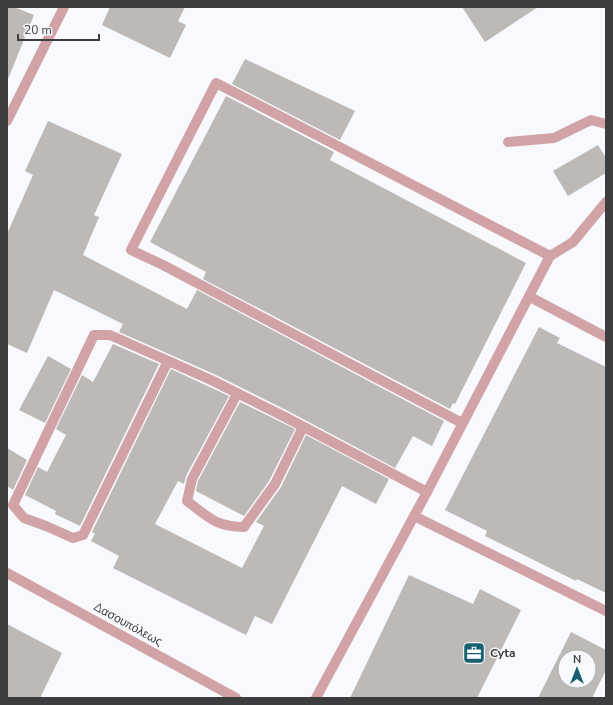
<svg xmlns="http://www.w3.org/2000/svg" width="613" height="705" viewBox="0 0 613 705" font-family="'Nunito Sans',sans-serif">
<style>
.building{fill:#bcb9b7;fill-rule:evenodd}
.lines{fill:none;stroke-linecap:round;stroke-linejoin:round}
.lane{stroke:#d2a3a6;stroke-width:10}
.street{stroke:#d2a3a6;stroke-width:10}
.labels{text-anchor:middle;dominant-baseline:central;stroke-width:3;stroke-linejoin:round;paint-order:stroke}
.street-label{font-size:12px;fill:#3c3d3e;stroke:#f7f9fc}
.poi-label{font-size:12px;font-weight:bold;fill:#3c3d3e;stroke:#f7f9fc;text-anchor:start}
</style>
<rect width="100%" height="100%" fill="#f7f9fc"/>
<g class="building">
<path d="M7 7H14L34 15 8 79Z"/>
<path d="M110 7H185L178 21 186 25 170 58 102 25Z"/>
<path d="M462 7H538L485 42Z"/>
<path d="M245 59 355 111 340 140 232 84Z"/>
<path d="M226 96 334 152 330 160 526 263 455 404 453 403 450 409 203 279 206 272 150 242Z"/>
<path d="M48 121 122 154 94 215 99 217 83 255 187 309 197 290 444 421 432 446 413 436 395 468 288 411 214 374 119 332 123 324 54 290 27 353 7 344V234L33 175 25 171Z"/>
<path d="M598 145 606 158V173L568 196 553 171Z"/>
<path d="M539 327 560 338 557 343 606 367V593L577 579 576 581 485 536 487 531 445 510Z"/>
<path d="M113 344 159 364 80 526 55 514 56 511 25 495 38 467 47 472 66 435 56 429 82 375 93 382Z"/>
<path d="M48 356 71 369 45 423 19 410Z"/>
<path d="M171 369 229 396 186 476 184 484 178 481 155 524 242 568 264 526 256 522 281 487 306 435 389 479 376 504 342 486 272 624 255 616 246 635 113 568 119 556 91 541 95 534 92 532Z"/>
<path d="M240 402 295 429 269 481 244 516 196 491 198 481Z"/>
<path d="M7 448 27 460 13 490 7 486Z"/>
<path d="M409 575 473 604 480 589 521 610 477 698H350Z"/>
<path d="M7 624 62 653 40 698H7Z"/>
<path d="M571 632 606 650V670L592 698H538ZM565 657H589V681H565Z"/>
</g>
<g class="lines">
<g class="lane">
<path d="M508 142 554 138 591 120 606 124"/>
<path d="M550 256 573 242 606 202"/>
<path d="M530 297 606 337"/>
<path d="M168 361 83 535 73 538 46 526 24 518 13 505 94 335H110L211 380 285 417 427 492"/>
<path d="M237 394 192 479 187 501C208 517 216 527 244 527L275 484 303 427"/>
<path d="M414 516 606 611"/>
<path d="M316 698 427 492 550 256 216 83 131 250 163 265 462 423"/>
</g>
<g class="street">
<path d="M7 121 64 7"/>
<path d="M7 573 236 698"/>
</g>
</g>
<defs>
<g id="office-square" transform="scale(1.15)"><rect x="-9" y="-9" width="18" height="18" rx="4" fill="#185f70" stroke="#f7f9fc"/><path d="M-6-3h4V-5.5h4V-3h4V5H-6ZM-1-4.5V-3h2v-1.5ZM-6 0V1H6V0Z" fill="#fff"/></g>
</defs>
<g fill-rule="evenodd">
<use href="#office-square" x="474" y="653"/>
</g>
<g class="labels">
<g class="street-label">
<text transform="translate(128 624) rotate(29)">Δασουπόλεως</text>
</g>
<g class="poi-label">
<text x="490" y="653">Cyta</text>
</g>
</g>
<rect width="613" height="705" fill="none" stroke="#3c3d3e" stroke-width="16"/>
<g transform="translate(577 669)"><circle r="19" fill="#f7f9fc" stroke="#acaeb0"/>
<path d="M0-3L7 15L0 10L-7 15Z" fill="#185f70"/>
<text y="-6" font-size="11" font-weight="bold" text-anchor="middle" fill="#3c3d3e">N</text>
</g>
<path d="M18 34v6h81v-6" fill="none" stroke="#3c3d3e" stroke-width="2"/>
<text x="24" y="34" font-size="12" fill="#3c3d3e" stroke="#f7f9fc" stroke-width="3" paint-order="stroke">20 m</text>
</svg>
